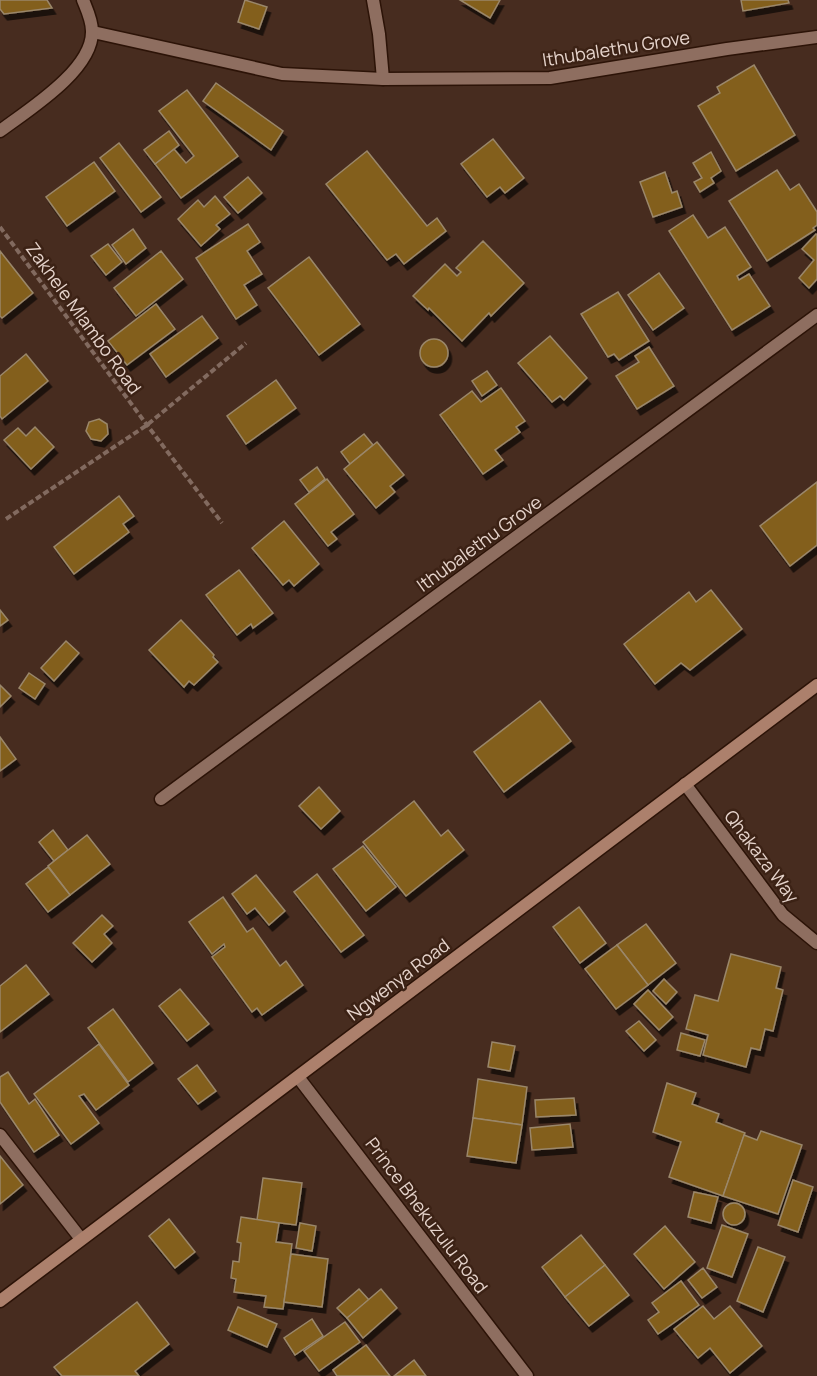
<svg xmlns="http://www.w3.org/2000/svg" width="817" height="1376" viewBox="0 0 817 1376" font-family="Manrope,sans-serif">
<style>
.building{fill:#835e1b;stroke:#9a876a;stroke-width:1.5;filter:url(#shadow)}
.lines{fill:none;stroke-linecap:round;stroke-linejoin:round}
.lane-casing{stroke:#2c1307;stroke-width:15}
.street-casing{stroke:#2c1307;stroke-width:15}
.secondary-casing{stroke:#2c1307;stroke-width:15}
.path{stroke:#826a5f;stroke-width:4;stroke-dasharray:6 3;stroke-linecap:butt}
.lane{stroke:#8e6e60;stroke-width:12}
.street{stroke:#8e6e60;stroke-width:12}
.secondary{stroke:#ac806c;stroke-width:12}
.labels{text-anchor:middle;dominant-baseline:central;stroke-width:5;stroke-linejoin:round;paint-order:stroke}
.street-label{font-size:18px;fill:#e6d4cc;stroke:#3c2215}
</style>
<defs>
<filter id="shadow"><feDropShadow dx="3.5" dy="6" stdDeviation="0" flood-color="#0009"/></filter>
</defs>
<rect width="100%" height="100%" fill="#472c1f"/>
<g class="building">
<path d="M0 0H47L52 8 4 14 0 9Z"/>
<path d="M245 0 267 7 259 29 238 22Z"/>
<path d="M460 0H500L490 18Z"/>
<path d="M741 0H788L789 3 743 11Z"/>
<path d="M754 65 795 135 736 171 698 106 720 93 717 87Z"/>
<path d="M216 83 283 131 271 150 203 101Z"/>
<path d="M187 90 238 156 181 198 155 164 174 149 186 163 194 156 159 111Z"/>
<path d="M169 131 179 145 155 164 144 150Z"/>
<path d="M493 139 524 178 505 193 500 187 487 197 461 164Z"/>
<path d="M119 143 161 197 141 212 100 158Z"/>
<path d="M367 151 427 226 437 218 446 231 404 264 396 254 387 260 326 184Z"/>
<path d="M711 152 721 171 711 178 714 183 700 192 694 182 702 178 693 163Z"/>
<path d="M94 162 115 191 67 226 46 197Z"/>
<path d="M777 170 790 190 799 184 817 212V225L813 228 815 230 767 261 729 201Z"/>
<path d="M665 172 672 193 677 191 682 207 653 217 640 182Z"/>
<path d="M248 177 262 193 238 213 224 197Z"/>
<path d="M215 196 230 214 216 225 220 229 201 246 178 219 198 200 204 207Z"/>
<path d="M693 215 708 238 725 227 751 267 737 276 739 280 749 274 770 306 732 330 669 231Z"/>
<path d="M248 224 260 242 247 251 262 274 244 285 257 305 236 319 196 258Z"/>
<path d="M133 229 146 248 126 264 112 245Z"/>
<path d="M816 234 817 235V279L809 288 799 278 814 260 802 249Z"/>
<path d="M483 241 524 283 491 316 489 313 462 341 429 308 428 310 413 296 445 264 457 276 461 272 456 268Z"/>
<path d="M108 244 122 262 106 275 91 256Z"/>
<path d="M0 251 33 293 2 318 0 316Z"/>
<path d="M161 251 183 279 136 316 114 288Z"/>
<path d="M309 257 360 324 319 355 268 288Z"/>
<path d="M659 273 684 308 653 330 628 295Z"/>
<path d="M618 292 649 341 619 360 614 354 608 357 581 314Z"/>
<path d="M156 304 175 329 127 365 108 341Z"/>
<path d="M202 316 218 338 166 377 150 354Z"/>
<path d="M550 336 587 378 564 400 560 396 552 402 518 363Z"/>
<circle cx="434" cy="353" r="14"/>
<path d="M649 347 674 386 637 409 616 376 639 362 635 356Z"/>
<path d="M26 354 48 381 2 419 0 416V376Z"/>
<path d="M487 371 497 385 482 396 472 381Z"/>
<path d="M276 380 296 408 246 444 227 416Z"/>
<path d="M501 388 525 421 516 427 520 432 495 450 503 460 483 474 440 415 472 391 481 402Z"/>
<path d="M99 419 107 424 108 434 101 441 91 439 86 431 89 422Z"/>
<path d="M35 427 54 447 31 469 4 440 18 428 26 436Z"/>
<path d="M364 434 373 445 350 464 341 452Z"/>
<path d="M377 442 404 475 390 486 395 492 376 508 344 469Z"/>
<path d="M317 467 325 479 309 492 300 480Z"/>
<path d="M327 479 354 514 331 532 337 539 328 546 295 504Z"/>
<path d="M817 482V545L790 566 760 526Z"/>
<path d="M119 496 134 516 123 524 129 532 74 574 54 547Z"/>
<path d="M284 521 319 564 294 586 289 580 283 585 252 548Z"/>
<path d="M239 570 273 613 253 628 251 624 237 635 206 595Z"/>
<path d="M711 590 742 629 690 670 681 663 655 684 624 644 689 592 696 602Z"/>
<path d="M0 610 8 620 0 626Z"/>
<path d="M181 620 214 655 213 657 218 662 194 685 189 681 184 687 149 650Z"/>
<path d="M66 641 79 653 54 681 41 668Z"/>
<path d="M29 673 45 684 35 699 19 688Z"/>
<path d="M0 685 11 696 0 707Z"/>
<path d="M540 701 571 741 504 792 474 752Z"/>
<path d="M0 737 16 759 0 771Z"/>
<path d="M319 787 340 811 321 829 299 806Z"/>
<path d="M414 801 441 836 448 830 464 850 406 896 363 842Z"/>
<path d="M53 830 68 850 54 861 39 842Z"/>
<path d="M87 835 110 864 70 895 48 866Z"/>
<path d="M363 846 396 887 366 911 333 869Z"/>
<path d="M48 867 70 895 48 912 26 884Z"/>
<path d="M317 874 364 935 341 952 294 892Z"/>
<path d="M256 875 285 911 269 925 255 908 247 914 232 894Z"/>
<path d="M223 897 247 932 253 928 280 966 286 961 303 985 262 1015 257 1008 252 1012 212 957 225 947 224 944 212 954 189 922Z"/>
<path d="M579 907 606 943 580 963 553 927Z"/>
<path d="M102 915 113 926 104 934 112 943 92 962 73 943Z"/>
<path d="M646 924 676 963 648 985 617 945Z"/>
<path d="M617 945 648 985 616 1009 585 969Z"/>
<path d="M731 954 781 967 776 988 783 990 773 1031 765 1029 760 1050 751 1048 746 1067 703 1055 708 1035 686 1029 695 995 718 1001Z"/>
<path d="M26 965 49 994 0 1032V986Z"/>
<path d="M664 979 677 992 666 1004 653 991Z"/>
<path d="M180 989 209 1024 187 1041 159 1006Z"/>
<path d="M648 990 673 1017 659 1030 634 1004Z"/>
<path d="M113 1009 153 1063 128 1082 88 1028Z"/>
<path d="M639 1021 656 1040 644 1051 626 1031Z"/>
<path d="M681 1033 705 1040 700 1056 677 1050Z"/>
<path d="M492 1042 515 1046 510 1071 488 1067Z"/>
<path d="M99 1044 129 1085 96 1110 84 1094 79 1096 99 1123 71 1144 34 1094Z"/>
<path d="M197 1065 216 1091 198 1104 178 1079Z"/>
<path d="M8 1072 29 1104 35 1099 59 1135 34 1152 0 1102V1077Z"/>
<path d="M478 1079 527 1087 522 1125 473 1118Z"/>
<path d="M667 1083 696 1093 692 1104 719 1114 716 1122 745 1133 723 1196 669 1177 681 1142 653 1132Z"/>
<path d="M574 1098 576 1115 536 1117 535 1100Z"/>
<path d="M473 1118 522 1125 516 1163 467 1156Z"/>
<path d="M570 1124 573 1147 532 1150 530 1128Z"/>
<path d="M761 1131 802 1145 778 1214 723 1196 744 1135 757 1140Z"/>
<path d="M0 1156 23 1185 0 1204Z"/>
<path d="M263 1178 302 1183 296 1225 257 1220Z"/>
<path d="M793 1180 813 1187 798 1232 778 1225Z"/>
<path d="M694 1192 718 1197 711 1223 688 1217Z"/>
<circle cx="734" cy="1214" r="11"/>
<path d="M241 1217 279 1223 276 1242 292 1244 283 1309 264 1307 266 1296 234 1292 236 1279 231 1278 233 1261 239 1262 241 1243 237 1242Z"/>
<path d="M169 1219 195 1252 175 1268 149 1236Z"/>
<path d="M300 1223 316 1226 312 1251 296 1248Z"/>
<path d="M722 1225 748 1234 732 1277 707 1268Z"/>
<path d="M665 1226 695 1262 664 1289 634 1254Z"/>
<path d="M581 1235 605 1265 565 1297 542 1267Z"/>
<path d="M758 1247 785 1257 763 1312 737 1301Z"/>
<path d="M291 1254 328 1259 322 1307 284 1302Z"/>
<path d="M605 1265 629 1295 589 1326 565 1297Z"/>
<path d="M703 1268 717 1287 702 1298 688 1280Z"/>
<path d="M681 1281 699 1305 658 1334 648 1320 659 1312 652 1303Z"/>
<path d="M359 1289 369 1300 347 1318 337 1308Z"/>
<path d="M381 1289 397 1308 363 1338 347 1318Z"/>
<path d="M137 1302 169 1344 135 1371 139 1376H62L54 1367Z"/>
<path d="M703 1306 714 1319 730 1306 762 1346 730 1373 710 1348 698 1358 674 1329Z"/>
<path d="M238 1307 277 1324 267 1347 228 1330Z"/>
<path d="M312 1319 323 1336 295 1355 284 1338Z"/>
<path d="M345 1322 360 1342 319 1371 304 1351Z"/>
<path d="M366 1345 390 1376H337L333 1370Z"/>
<path d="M414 1360 426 1376H394Z"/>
</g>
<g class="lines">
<g class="lane-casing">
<g id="lane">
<path d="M373 0 379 34 383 79"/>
<path d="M685 784 783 915 817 943"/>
</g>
</g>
<g class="street-casing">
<g id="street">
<path d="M93 32 282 74 383 79 550 78 727 49 817 37"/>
<path d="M0 131C28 110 93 70 92 31 92 20 87 10 83 0"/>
<path d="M161 799 817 315"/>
<path d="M298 1077 527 1376"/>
<path d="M0 1135 81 1239"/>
</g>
</g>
<g class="secondary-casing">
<path id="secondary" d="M0 1301 817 685"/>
</g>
<g class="path">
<path d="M0 227 147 425 222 523"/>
<path d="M6 519 147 425 246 343"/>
</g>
<use href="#lane" class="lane"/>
<use href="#street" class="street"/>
<use href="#secondary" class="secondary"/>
</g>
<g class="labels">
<g class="street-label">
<text transform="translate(616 48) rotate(-9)">Ithubalethu Grove</text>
<text transform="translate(84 318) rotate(54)">Zakhele Mlambo Road</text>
<text transform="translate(479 543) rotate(-36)">Ithubalethu Grove</text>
<text transform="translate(762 856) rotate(53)">Qhakaza Way</text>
<text transform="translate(398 979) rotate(-37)">Ngwenya Road</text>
<text transform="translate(427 1215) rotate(53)">Prince Bhekuzulu Road</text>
</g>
</g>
</svg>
